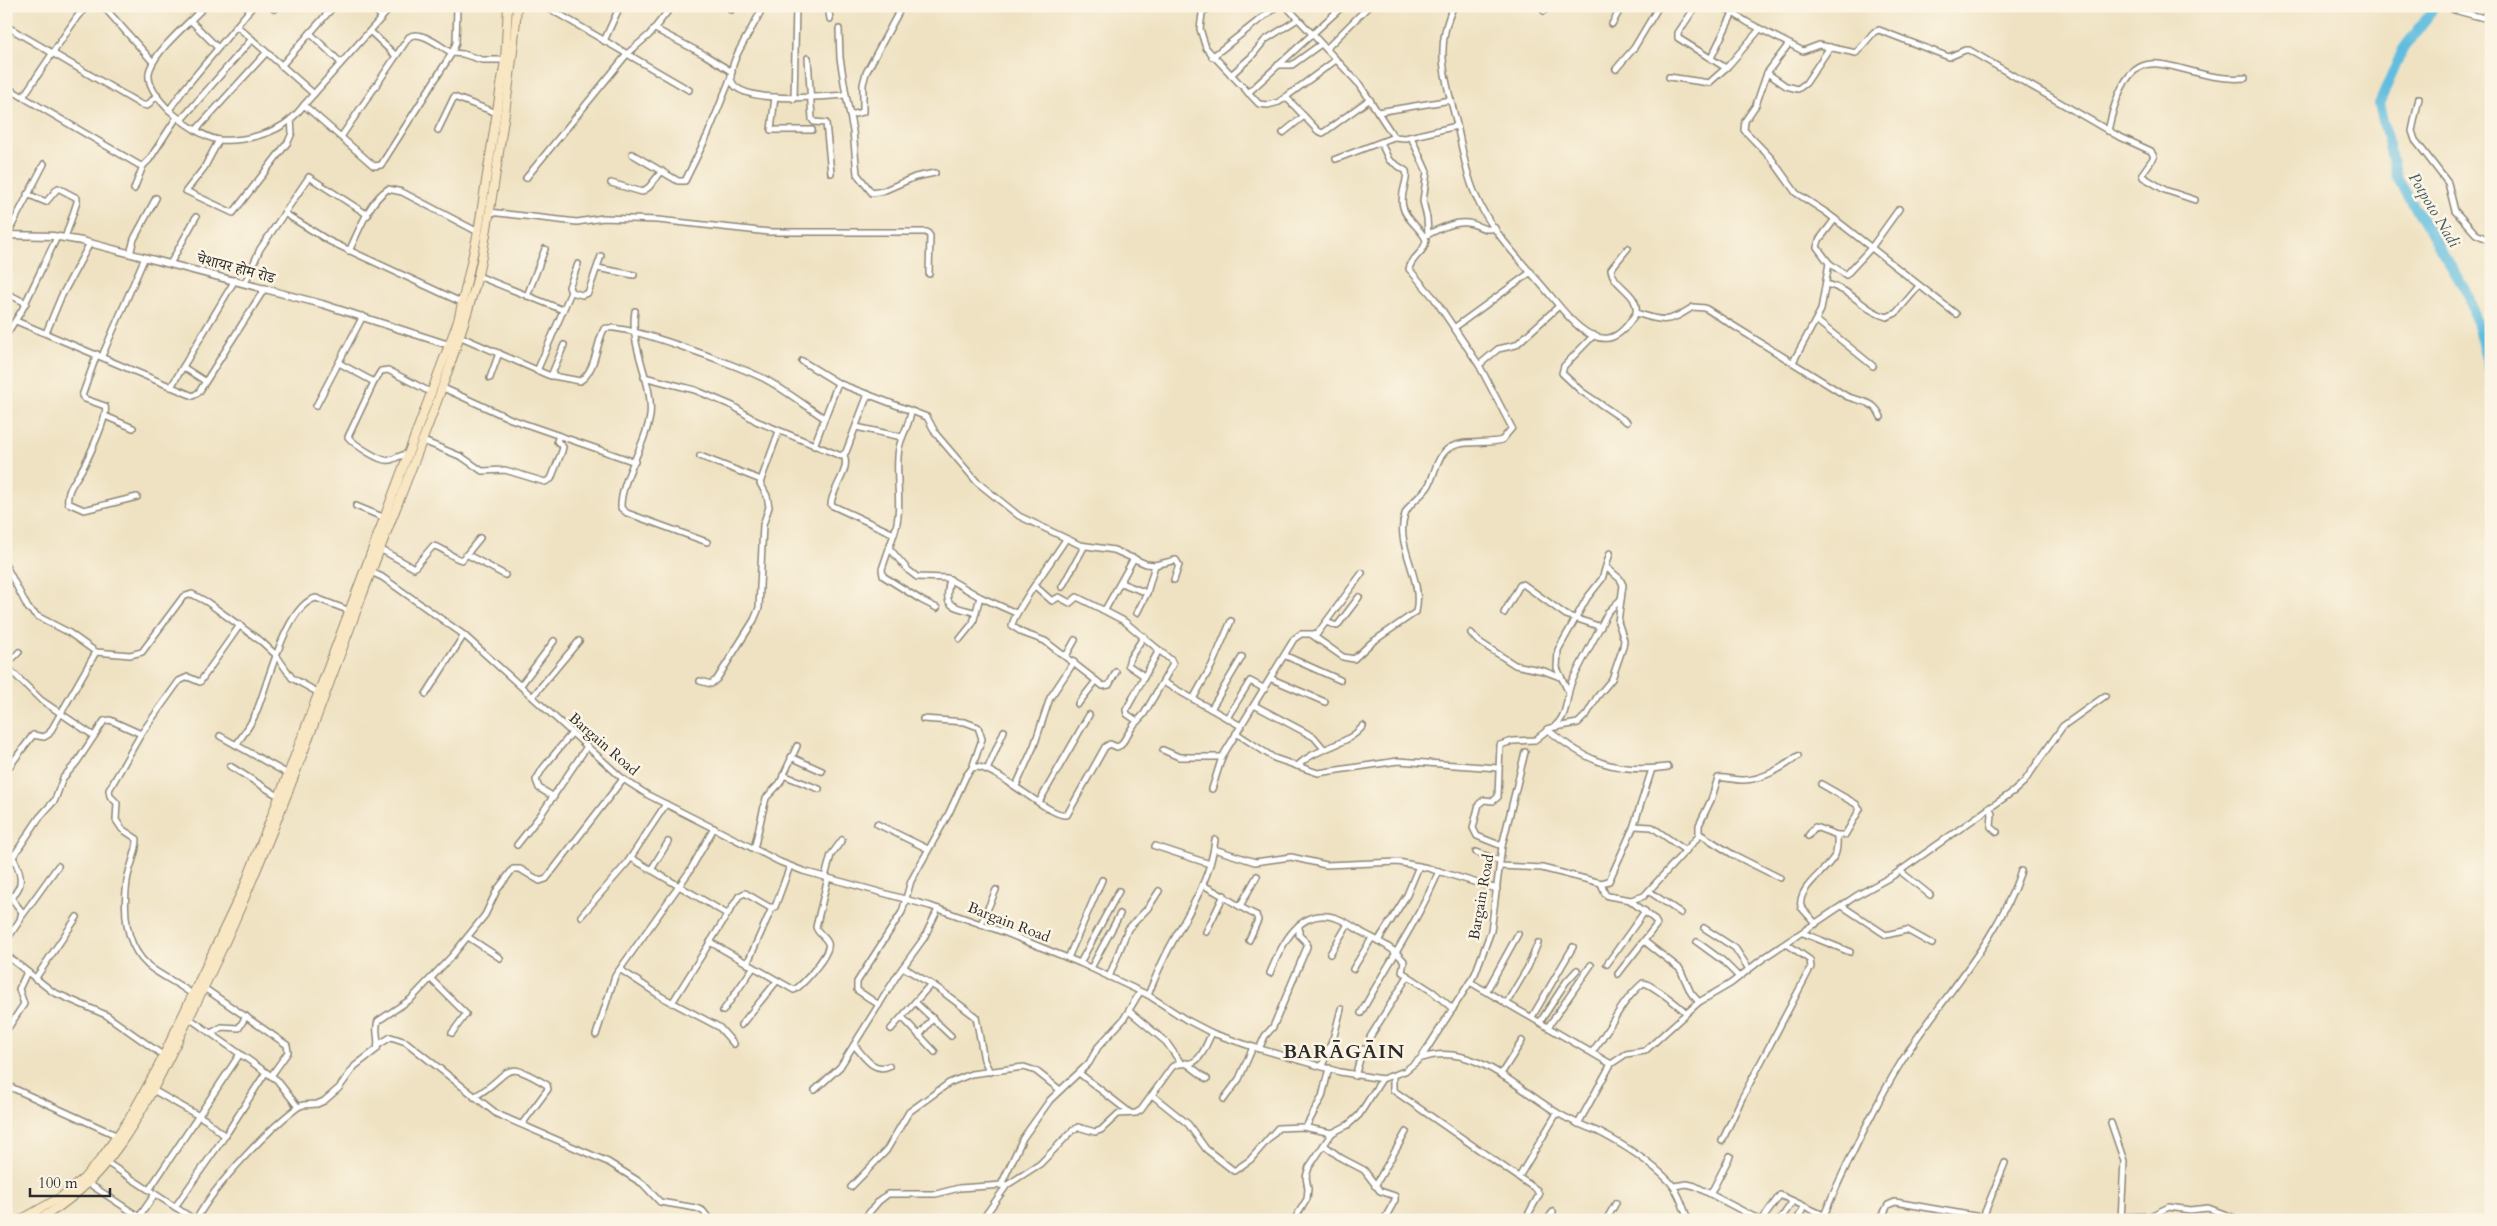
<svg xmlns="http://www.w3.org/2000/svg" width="2497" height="1226" viewBox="0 0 2497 1226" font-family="Cardo,'Noto Serif Devanagari',serif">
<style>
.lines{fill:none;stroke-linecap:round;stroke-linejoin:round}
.river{stroke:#61bddf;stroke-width:10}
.minor-casing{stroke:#8d8676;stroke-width:8}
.tertiary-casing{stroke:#8d8676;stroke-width:9}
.secondary-casing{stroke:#8d8676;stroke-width:10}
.minor{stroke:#fff;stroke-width:5}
.tertiary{stroke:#fff;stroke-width:6}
.secondary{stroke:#f9e7c3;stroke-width:8}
.labels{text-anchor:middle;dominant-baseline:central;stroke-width:5;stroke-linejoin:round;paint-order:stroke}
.street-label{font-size:15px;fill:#2b2b2b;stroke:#fcf5e5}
.water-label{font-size:16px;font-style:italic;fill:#3b5761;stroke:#fcf5e5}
.district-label{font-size:20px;font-weight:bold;letter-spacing:1px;fill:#2b2b2b;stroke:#fcf5e5}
</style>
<rect width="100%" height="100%" fill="#fcf5e5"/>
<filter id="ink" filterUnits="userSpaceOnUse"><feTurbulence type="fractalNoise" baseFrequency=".02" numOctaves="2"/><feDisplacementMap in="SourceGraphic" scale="10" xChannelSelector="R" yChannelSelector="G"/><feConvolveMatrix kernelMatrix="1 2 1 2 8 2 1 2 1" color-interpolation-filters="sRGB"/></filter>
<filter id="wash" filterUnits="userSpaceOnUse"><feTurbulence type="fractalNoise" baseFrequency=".0096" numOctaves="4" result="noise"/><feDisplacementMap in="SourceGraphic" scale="20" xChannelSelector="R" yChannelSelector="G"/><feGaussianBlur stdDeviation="1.12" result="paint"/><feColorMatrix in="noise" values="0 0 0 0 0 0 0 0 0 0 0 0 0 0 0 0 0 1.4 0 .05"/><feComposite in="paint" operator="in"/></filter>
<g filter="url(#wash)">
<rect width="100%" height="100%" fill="#efe2c2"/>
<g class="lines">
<path class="river" d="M2434 6 2433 10 2403 49 2379 104 2396 176 2469 296 2491 377"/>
</g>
</g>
<g filter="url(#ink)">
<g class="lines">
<g class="minor-casing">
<g id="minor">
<path d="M103 6 153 62"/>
<path d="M205 6C189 23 158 48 150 69 140 95 197 137 219 140 241 142 275 134 291 119 296 115 300 110 304 105"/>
<path d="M271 6 274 9 277 6"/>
<path d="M371 6 382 17"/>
<path d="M392 6 304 105 374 166 381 165 452 53 463 54 482 60H505"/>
<path d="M545 6 689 90"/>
<path d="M763 6C755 27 732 54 731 76 729 107 828 96 846 95L840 58 839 29"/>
<path d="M828 6 830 19"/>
<path d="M1203 6 1200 29 1206 48 1259 104 1268 105 1279 102 1336 60"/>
<path d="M1286 6 1360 85 1394 137 1405 138 1457 126"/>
<path d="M1454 6C1446 21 1442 41 1443 58 1444 80 1452 103 1457 125 1463 152 1467 180 1480 205 1497 238 1526 266 1550 295 1563 310 1585 342 1609 338 1621 336 1630 322 1636 313 1639 292 1613 287 1611 269L1628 248"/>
<path d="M1696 6 1678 33V38L1726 68"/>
<path d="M1722 6 1747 22 1803 51 1819 45 1856 53 1874 32 1879 30 1949 57 1965 50H1969L2116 135 2151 151 2154 157 2142 174 2143 177 2165 190 2195 200"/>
<path d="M731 10 732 6"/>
<path d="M2454 10 2484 18 2490 6"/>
<path d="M1544 11 1548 6"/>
<path d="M1202 12 1214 6"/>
<path d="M191 21 218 48"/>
<path d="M1612 24 1622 6"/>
<path d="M6 26 140 104 147 106 157 95"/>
<path d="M238 27 314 94"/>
<path d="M655 29 705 55 732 72"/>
<path d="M370 31 395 55"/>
<path d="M310 33 341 63"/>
<path d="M604 41 620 6"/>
<path d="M1788 45 1767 73 1756 105 1745 121 1744 130 1771 158 1796 193 1827 213 1956 314"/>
<path d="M1326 49 1369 6"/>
<path d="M1212 57 1277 6"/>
<path d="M808 58 812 119 814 122 826 123 831 173"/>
<path d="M1711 58 1733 13"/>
<path d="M1278 65H1292L1321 44"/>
<path d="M281 66 334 6"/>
<path d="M1616 69 1634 48 1659 6"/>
<path d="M1767 73 1786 86 1798 89 1806 83 1830 47"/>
<path d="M1231 75 1251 57 1265 40 1298 19"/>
<path d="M1669 77 1709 83 1728 66 1760 29"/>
<path d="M6 87 139 165 143 166 149 160 177 117"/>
<path d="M1248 93 1343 6"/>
<path d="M846 95 853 131 857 174 872 193 883 191 915 177 935 173"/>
<path d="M23 97 77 17 87 6"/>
<path d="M775 97 771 130H812"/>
<path d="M1286 97 1318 131 1323 133 1370 99"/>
<path d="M2419 98 2412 131 2415 140 2448 183 2455 211 2476 234 2491 241"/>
<path d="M794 99 796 6"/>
<path d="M169 110 185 88 253 6"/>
<path d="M1378 112 1451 100"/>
<path d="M850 115 863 112V84L866 73 902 6"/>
<path d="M181 120 252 39"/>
<path d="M196 130 266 53"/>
<path d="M438 130 454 97 497 113"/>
<path d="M2108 131C2132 17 2174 84 2245 78"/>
<path d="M1283 133 1304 116"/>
<path d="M341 137 409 37C420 29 441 47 452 53L456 43 457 6"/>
<path d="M1411 137 1427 172 1423 201 1427 218 1428 234"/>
<path d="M219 140 204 168 186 191 233 213 288 142 292 133 291 119"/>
<path d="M632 154 678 181H685L708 134 731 77"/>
<path d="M1336 159 1394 137"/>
<path d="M526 178 628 53 649 35 672 6"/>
<path d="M611 183 642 192 649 187 662 171"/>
<path d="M134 189 143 166"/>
<path d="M27 194 46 202 58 188 77 198V202L65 238"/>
<path d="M489 212 577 222 603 218 658 220 769 232H927L930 236 929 274"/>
<path d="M284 213 329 241 463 303"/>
<path d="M1835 219 1819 240 1817 247 1829 263 1846 275 1871 248 1899 209"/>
<path d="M7 235 44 164"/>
<path d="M1427 235C1438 229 1455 221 1468 223 1479 224 1483 232 1495 228"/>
<path d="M349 251C359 231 369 201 388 189L402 192 478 232"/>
<path d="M130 254 134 239 156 198"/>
<path d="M170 264 196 217"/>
<path d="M597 268 634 275"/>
<path d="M478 276 563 310"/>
<path d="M245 283 260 249 309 177 368 215"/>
<path d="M1826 284C1852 289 1865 312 1887 317L1896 313 1919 286"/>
<path d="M571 292 582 295 588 293 601 256"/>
<path d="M6 293 26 303"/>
<path d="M527 296 545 249"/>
<path d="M635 311C629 348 654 382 650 416 646 445 620 480 621 508L627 513 707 542"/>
<path d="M1636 313C1665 322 1668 323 1693 307L1705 308 1846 396C1860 402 1874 400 1881 417"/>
<path d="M1816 320 1873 366"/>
<path d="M16 321 193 396 199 392 265 288"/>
<path d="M1454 328 1531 272"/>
<path d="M46 333 61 297 90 243"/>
<path d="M6 335 22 310 57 237"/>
<path d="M1594 335 1564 366 1562 373 1581 391 1627 422"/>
<path d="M459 336 548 375 580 381C596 371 596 344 604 329 618 320 743 368 763 378 784 389 804 405 824 418"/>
<path d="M97 354 82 396 85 399 105 406C109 415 87 461 81 471 75 481 66 491 68 503L84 510 137 497"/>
<path d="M102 356 145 257"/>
<path d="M802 361 838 383 927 417 936 434 977 482 1019 516 1080 545 1114 550 1146 564 1155 565 1176 560 1179 565 1174 580"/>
<path d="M1793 362 1821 310 1829 263"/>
<path d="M339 363 374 382 381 371 388 370 432 393"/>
<path d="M1479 365 1498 349 1516 345 1559 306"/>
<path d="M183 367 205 381"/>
<path d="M537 371 571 292 569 287 578 264"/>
<path d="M551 376 564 345"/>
<path d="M644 377 695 390 733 406 756 421 841 456 846 452 868 394"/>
<path d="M490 378 499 353"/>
<path d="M374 382 348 437C354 444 381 463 390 460 398 458 400 454 409 454"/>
<path d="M171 387 235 280"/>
<path d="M441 387 511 419 635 462"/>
<path d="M316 406 363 316"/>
<path d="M105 416 133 428"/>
<path d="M856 427 902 437"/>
<path d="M421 440 462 457 482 471 505 470 545 482 551 479 562 451 563 447 557 441 559 436"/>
<path d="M814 446 838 383"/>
<path d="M844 455C851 471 831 489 831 505L894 534 882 569 883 576 921 600 937 608"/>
<path d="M700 456 761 480"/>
<path d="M356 506 385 518"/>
<path d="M894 534C904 506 894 477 899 448 902 434 910 424 911 411"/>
<path d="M1066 539C1057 554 1012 614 1012 626L1023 633 1045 641 1103 686 1109 685 1116 672"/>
<path d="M380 549 414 568 433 546C444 547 451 558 462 560L480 538"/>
<path d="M890 549 908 570 917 577 947 578 980 597 1016 613"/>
<path d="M468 555 505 575"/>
<path d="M6 566 28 608 37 616 68 632 96 652 130 655 142 652 183 597 192 594 207 602 262 642 276 655 292 678 319 693"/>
<path d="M369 571 382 577 464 635 623 779 648 795 780 862 803 871 930 906 1006 933 1080 963 1148 995 1185 1019 1212 1033 1253 1047 1340 1072 1382 1079 1405 1071 1421 1058 1475 974 1491 931 1502 846 1525 752"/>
<path d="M950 579C943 608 950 605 976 613"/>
<path d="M1121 583 1147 593"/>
<path d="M1035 586 1052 601 1059 597 1070 603 1077 597 1103 610 1106 608 1134 558"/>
<path d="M1062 587 1084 547"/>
<path d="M1137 613 1147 593 1155 565"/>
<path d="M1504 613 1520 585 1523 584 1566 615 1601 627"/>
<path d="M1326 622 1337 626 1359 597"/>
<path d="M1471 633 1478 641 1515 665 1544 671 1560 677"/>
<path d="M1312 635 1343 657 1354 659 1371 643 1416 612C1424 577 1394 546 1405 514 1409 502 1423 496 1429 485 1435 473 1437 456 1449 448 1465 439 1485 445 1502 440L1512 428 1479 365 1434 298 1409 269C1412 256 1425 253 1426 240 1421 228 1406 220 1403 207 1399 194 1409 180 1406 171L1389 160 1381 143"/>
<path d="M960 639 973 623 980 597"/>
<path d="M1066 656 1075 640"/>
<path d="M1286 656 1340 680"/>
<path d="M6 665 19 652"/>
<path d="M6 666 41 700 94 736"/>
<path d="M1144 676 1128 665 1130 658 1144 636"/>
<path d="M1272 679 1325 702"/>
<path d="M700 681 711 684 717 679 754 620 759 608 763 525 769 507 767 496 760 483 779 431"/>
<path d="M1163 682 1241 726"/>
<path d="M521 685 554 641"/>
<path d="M1568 691 1557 668 1558 650 1587 598 1602 579 1610 553"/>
<path d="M426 694 464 635"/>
<path d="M533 696 579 641"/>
<path d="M1193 699 1212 665 1231 621"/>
<path d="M1078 704 1096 681"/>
<path d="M1254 705 1314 737 1324 749"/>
<path d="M1211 709 1242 657"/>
<path d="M1227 718 1250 681 1265 689"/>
<path d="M923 719 965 722 978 727 982 739 972 768"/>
<path d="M1137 721 1127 714 1126 710 1159 650"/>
<path d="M1555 726C1569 714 1565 698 1572 681L1608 612 1621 599"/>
<path d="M1547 729C1587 762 1616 774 1668 767"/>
<path d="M1236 733 1274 758 1318 773 1398 761 1498 768"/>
<path d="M220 736 288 774"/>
<path d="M236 745C243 735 250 726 255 715 267 689 285 605 316 598L350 611"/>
<path d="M1163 750 1179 757H1222"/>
<path d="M791 757 822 771"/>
<path d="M230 766 280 797"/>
<path d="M1297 766C1316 747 1346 747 1363 726"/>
<path d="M987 770 1004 731"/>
<path d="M6 771 33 735 44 737 49 734 96 652"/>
<path d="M783 775 819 789"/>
<path d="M1016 786 1034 746 1050 698 1074 662"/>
<path d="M1212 789 1222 757 1294 639 1301 634H1317L1362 573"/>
<path d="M554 797 539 788 536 780 543 768 571 734"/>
<path d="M1039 802 1089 715"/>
<path d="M1989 807 1992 814 1991 827 1997 832"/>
<path d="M877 824 928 849"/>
<path d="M1634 826 1652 827 1686 851"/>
<path d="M1700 834 1732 854 1780 878"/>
<path d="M1808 836 1815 827 1837 835"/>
<path d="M517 845 542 813 586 748"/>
<path d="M1155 846 1210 864"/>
<path d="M1502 846 1477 836 1473 828 1479 804 1484 800 1493 801 1498 797 1500 745 1513 741 1535 740 1550 728 1578 723 1587 714 1597 697 1612 679 1623 647 1624 640 1618 622 1623 585 1620 579 1606 567"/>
<path d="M6 849C14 856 22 873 20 884 19 889 14 894 12 899L22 912 20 920 6 941"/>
<path d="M754 849 766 798 780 783 797 746"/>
<path d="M1214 849 1255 862 1291 857 1326 865 1398 862 1428 868 1497 889"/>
<path d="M1476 852 1500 861"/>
<path d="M13 857 39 818 55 800 63 778 77 762 104 721 110 720 141 734"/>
<path d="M631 858 727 914"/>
<path d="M1500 866 1542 868 1601 883 1609 881 1633 828 1652 769"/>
<path d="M651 870 668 842"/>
<path d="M1900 871 1930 895"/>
<path d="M825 877 831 855 842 840"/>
<path d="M1601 883 1605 894 1608 896 1631 900 1644 896 1699 836V825L1711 800 1718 778C1726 777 1733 780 1741 780 1761 781 1784 767 1798 756"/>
<path d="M1202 885C1222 893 1237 907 1256 915L1258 920 1249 940"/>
<path d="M1650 892 1681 913"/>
<path d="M1240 906 1257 876"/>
<path d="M1842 906 1886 935 1907 930 1932 944"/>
<path d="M22 916 58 866"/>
<path d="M581 916 627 863 666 804"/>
<path d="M981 924 996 890"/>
<path d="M1816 924 1801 907C1797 887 1827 871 1835 855 1838 849 1837 841 1837 835H1845L1860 809 1856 804 1821 784"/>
<path d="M1704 928 1735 948 1749 969"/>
<path d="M1206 932 1224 895"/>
<path d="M1803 933 1850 952"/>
<path d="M468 937 500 958"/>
<path d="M1378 941 1407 895 1419 866"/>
<path d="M1644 941 1680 969 1691 993 1699 1002"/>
<path d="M710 942 794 990C803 985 832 952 828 943 825 936 818 934 816 927L828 878"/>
<path d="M1697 942 1723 961 1739 977"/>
<path d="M1330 954 1348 924"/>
<path d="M6 955 53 992 106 1015 164 1056"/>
<path d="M1068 958 1102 880"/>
<path d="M1080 963 1119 891"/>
<path d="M747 964 772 908"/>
<path d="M1607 964 1645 911"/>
<path d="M903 967 939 989 976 1017 984 1060 990 1072"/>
<path d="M1091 968 1120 914"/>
<path d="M1353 969 1372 938"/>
<path d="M621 970 662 997 719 1027 734 1044"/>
<path d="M1270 973C1281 946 1299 906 1336 918 1346 921 1355 928 1363 933 1377 940 1395 949 1404 961L1402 972 1433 992 1453 1009"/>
<path d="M1618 974 1657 924 1654 919 1631 901"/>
<path d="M1109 977 1128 929 1148 908 1159 891"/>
<path d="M35 979 77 917"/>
<path d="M431 979 466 1014 452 1033"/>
<path d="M1470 982 1611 1064"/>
<path d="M204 988 287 1045 288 1052 271 1076"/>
<path d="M1486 992 1518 934"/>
<path d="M193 995C181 985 167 979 154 970 125 950 123 912 127 881 129 867 137 853 137 839L122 829 116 820 117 803 110 796 109 790 141 734 179 681 188 677 200 682 240 625"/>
<path d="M1148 995C1155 978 1163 959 1172 943 1190 910 1211 878 1215 840"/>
<path d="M915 1002 951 1036"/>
<path d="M672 1003 739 896 745 893 769 907H775L790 866"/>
<path d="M1506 1004 1528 967 1538 943"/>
<path d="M879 1005 857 990V982L902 912 911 881 949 813 966 776 972 768 978 767C1002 771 1051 818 1067 815L1105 747 1110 744 1117 747 1121 745 1133 726 1144 714 1173 664 1171 660 1124 621 1103 610"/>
<path d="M723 1011 753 968"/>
<path d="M1129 1011 1166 1042 1181 1063"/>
<path d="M1361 1013C1387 965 1418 921 1439 871"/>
<path d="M902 1017 935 1052"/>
<path d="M1532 1017 1573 947"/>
<path d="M189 1018 277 1080 298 1107"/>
<path d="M1540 1022 1566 982 1577 970"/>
<path d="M741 1025 777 981"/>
<path d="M1548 1027 1591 965"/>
<path d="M891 1029 931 984"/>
<path d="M6 1031 24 1004 19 989 27 972"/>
<path d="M211 1033 222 1027 239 1028 246 1016"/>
<path d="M596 1035 615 976 689 872 714 828"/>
<path d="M919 1036 933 1018"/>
<path d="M1370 1037 1408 976"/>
<path d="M378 1045 391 1037 406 1042 497 1114 608 1162 643 1184 660 1202 696 1208 703 1211 710 1220"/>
<path d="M854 1045C864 1056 873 1073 889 1066"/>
<path d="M1259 1049 1265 1036 1273 1027 1307 947V943L1299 935V925"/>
<path d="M1592 1052C1610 1030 1620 1002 1643 983 1650 983 1681 1007 1686 1013"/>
<path d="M1422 1058C1475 1041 1519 1091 1561 1115 1573 1122 1586 1127 1599 1132 1622 1144 1649 1161 1668 1180 1678 1190 1683 1206 1688 1220"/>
<path d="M1186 1063 1207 1079"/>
<path d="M1322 1066 1334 1036 1341 1009"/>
<path d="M1079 1073 1129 1112"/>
<path d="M1501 1074 1522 1041"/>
<path d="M1355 1076 1363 1049"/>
<path d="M1393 1077V1090L1537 1190 1539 1195 1525 1220"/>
<path d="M6 1085 118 1136"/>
<path d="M153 1090 206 1120 225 1136"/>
<path d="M815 1090 840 1067 898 974 924 938 938 909"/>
<path d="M1152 1095 1188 1124 1206 1149 1234 1171 1250 1160 1278 1128 1303 1127 1332 1133"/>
<path d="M474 1097C513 1075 500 1056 547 1085L548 1089 522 1124"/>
<path d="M1224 1099 1239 1079 1253 1047"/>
<path d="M2111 1123 2124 1161 2121 1220"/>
<path d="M1578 1124 1611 1064 1626 1054 1645 1051 1699 1002 1730 984 1765 957 1856 896 1894 875 2014 791 2024 782 2063 726 2105 696"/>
<path d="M1306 1127 1322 1097 1329 1068"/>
<path d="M1722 1141 1742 1098 1811 967 1810 960 1787 944"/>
<path d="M1324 1145 1341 1158 1364 1170 1380 1191 1395 1196V1200L1384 1220"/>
<path d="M106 1162 195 1220"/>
<path d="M1519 1177 1557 1113"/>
<path d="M88 1183 144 1220"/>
<path d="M1001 1185 1023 1138 1050 1100 1089 1063 1098 1047 1123 1020 1140 992"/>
<path d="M1375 1186 1406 1132"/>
<path d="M1674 1186 1687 1184 1695 1186 1760 1220"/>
<path d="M851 1187 886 1151 909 1112 949 1083 971 1074 1024 1067 1036 1071 1060 1090"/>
<path d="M149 1190 240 1054"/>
<path d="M1711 1193 1730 1156"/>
<path d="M175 1207 225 1136 266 1072"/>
<path d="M1824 1216C1834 1190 1847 1165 1859 1140 1877 1104 1894 1071 1917 1038 1954 985 2000 934 2021 871"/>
<path d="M139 1217 155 1194"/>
<path d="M1983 1217 2005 1163"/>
<path d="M2122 1217 2150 1216 2169 1207 2190 1210 2208 1208 2240 1220"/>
<path d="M196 1220C215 1185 266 1131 298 1107L303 1105 317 1104 324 1101 339 1088 355 1066 377 1049C380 1039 374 1031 378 1021L411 999 452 956 485 915 497 890 513 869H520L540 881 546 879 623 779"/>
<path d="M863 1220 879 1201 888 1194H936L959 1188 1003 1185"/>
<path d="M982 1220 1007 1185 1040 1164 1072 1131 1078 1127 1095 1132 1101 1130 1118 1114 1136 1113 1141 1110 1172 1067C1178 1062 1184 1065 1191 1063 1202 1060 1207 1042 1212 1033"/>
<path d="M1294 1220 1307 1199 1308 1189 1306 1177 1309 1167 1332 1133 1348 1125 1359 1115 1382 1079"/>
<path d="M1547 1220 1553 1212"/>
<path d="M1606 1220 1616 1203"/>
<path d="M1762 1220 1780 1195 1834 1220"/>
<path d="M1780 1220 1793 1201"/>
<path d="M1797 1220 1804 1207"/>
<path d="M1880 1220 1888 1205 1895 1202 1997 1220"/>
<path d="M2070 1220H2080"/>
</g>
</g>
<g class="tertiary-casing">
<path id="tertiary" d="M6 235 53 236 82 241 322 304 452 346"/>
</g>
<g class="secondary-casing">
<g id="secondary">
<path d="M20 1220 61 1197 84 1178 100 1160 129 1119 158 1067 244 887 288 774 458 321 478 232 505 60 508 6"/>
<path d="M37 1220C116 1180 152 1091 190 1016 258 880 309 738 362 596 400 495 444 394 474 290 484 256 488 220 494 185 503 125 513 66 517 6"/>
</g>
</g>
<use href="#minor" class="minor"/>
<use href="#tertiary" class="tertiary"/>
<use href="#secondary" class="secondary"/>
</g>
</g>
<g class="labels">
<g class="street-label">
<text transform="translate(236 268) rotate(15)">चेशायर होम रोड</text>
<text transform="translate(604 744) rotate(41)">Bargain Road</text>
<text transform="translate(1481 897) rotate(-80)">Bargain Road</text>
<text transform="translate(1009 922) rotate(21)">Bargain Road</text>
</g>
<g class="water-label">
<text transform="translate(2434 210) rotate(59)">Potpoto Nadi</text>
</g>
<g class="district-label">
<text x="1344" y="1051">BARĀGĀIN</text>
</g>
</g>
<rect width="2497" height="1226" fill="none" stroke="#fcf5e5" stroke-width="25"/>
<path d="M30 1188v8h80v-8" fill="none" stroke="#2b2b2b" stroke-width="2.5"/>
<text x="38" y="1188" font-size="15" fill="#2b2b2b" stroke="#fcf5e5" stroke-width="4" paint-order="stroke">100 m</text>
</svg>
